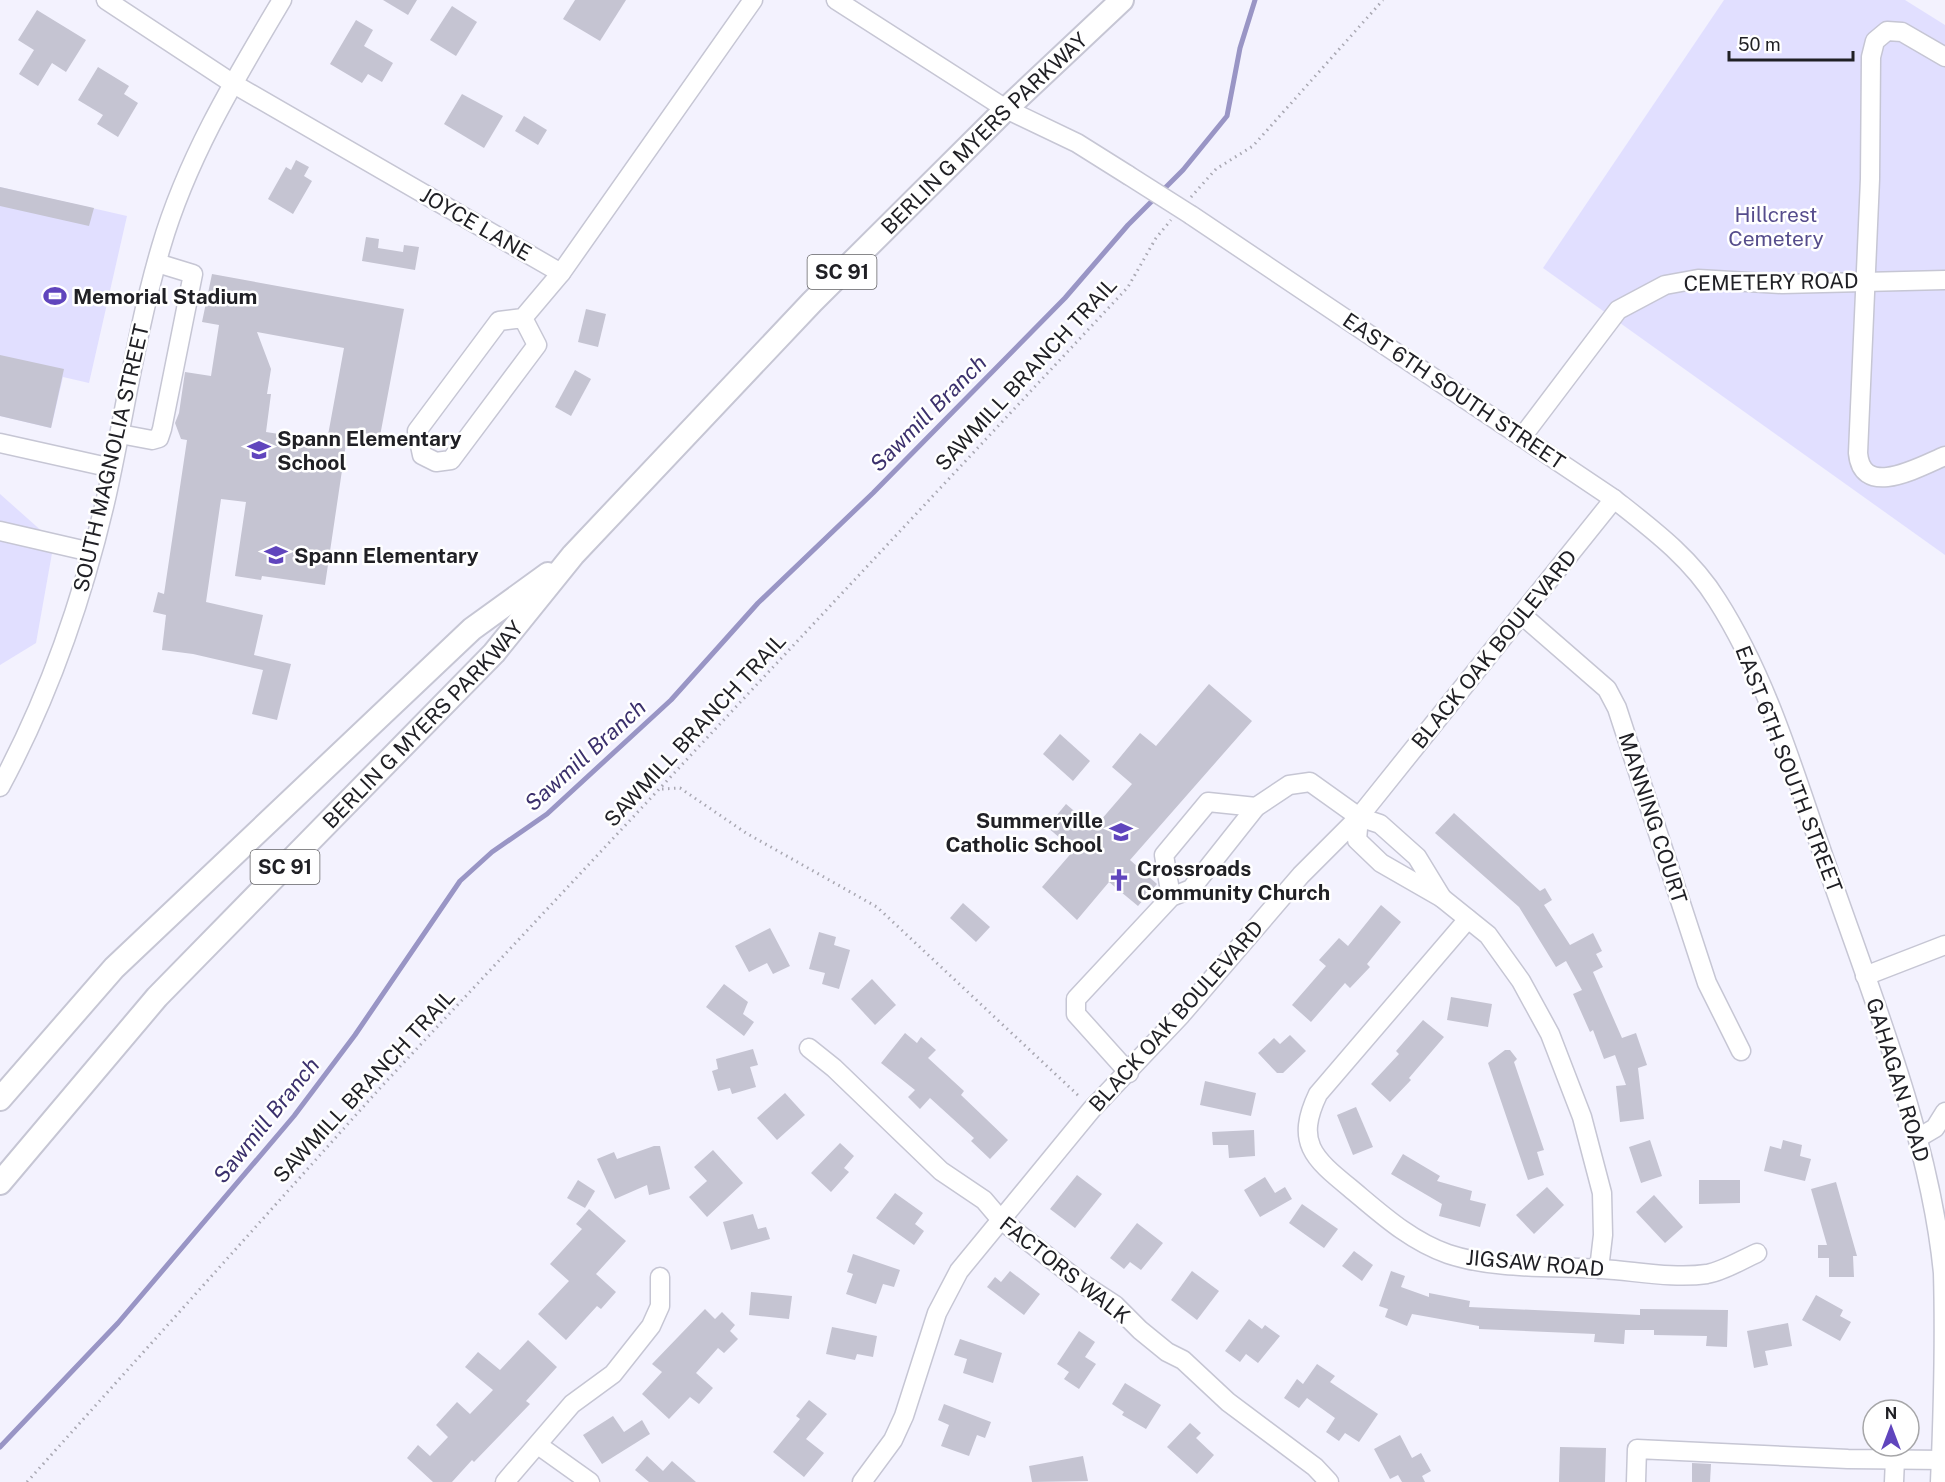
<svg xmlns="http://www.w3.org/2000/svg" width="1945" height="1482" viewBox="0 0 1945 1482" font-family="'Public Sans',sans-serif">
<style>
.green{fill:#e1dfff}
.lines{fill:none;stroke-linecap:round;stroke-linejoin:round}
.stream{stroke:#9995c5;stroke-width:5}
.building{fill:#c5c4d2;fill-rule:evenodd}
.minor-casing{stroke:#c6c6d4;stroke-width:21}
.major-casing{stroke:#c6c6d4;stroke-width:26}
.path{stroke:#a9a8b2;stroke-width:3;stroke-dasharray:1.5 4.5;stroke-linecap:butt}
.minor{stroke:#fff;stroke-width:18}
.major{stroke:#fff;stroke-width:22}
.minor-bridge-casing{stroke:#c6c6d4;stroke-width:21;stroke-linecap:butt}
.minor-bridge{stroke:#fff;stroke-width:18}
.labels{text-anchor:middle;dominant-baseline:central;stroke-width:5;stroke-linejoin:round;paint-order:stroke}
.shield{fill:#fff;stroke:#636366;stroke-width:1.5}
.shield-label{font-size:20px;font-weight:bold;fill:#202025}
.street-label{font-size:21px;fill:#202025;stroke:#fff}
.park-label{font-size:21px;fill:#564d8c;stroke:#fff}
.poi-label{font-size:21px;font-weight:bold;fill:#202025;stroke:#fff;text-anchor:start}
.water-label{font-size:22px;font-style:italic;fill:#3b306c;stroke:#fff}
</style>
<rect width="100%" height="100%" fill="#f3f2fe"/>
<g class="green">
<path d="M1724 0H1905L1945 25V555L1543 268Z"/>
<path d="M0 187 127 216 89 383 63 377 51 428 0 416Z"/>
<path d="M0 494 54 542 36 643 0 665Z"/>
</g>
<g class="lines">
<path class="stream" d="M0 1447 118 1323 294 1116 355 1035 460 881 492 852 547 814 671 700 758 603 873 493 1065 298 1128 225 1183 170 1227 116 1240 48 1255 0"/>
</g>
<g class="building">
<path d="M383 0H417L408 15Z"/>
<path d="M575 0H626L600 41 563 19Z"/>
<path d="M452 6 477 22 456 56 430 40Z"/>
<path d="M37 10 86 40 66 72 52 63 38 86 19 74 34 50 18 40Z"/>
<path d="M356 20 373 30 364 46 393 63 382 82 368 74 362 83 330 64Z"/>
<path d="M98 67 129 86 124 94 138 103 118 137 97 124 103 115 78 100Z"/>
<path d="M462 94 503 116 484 148 444 124Z"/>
<path d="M524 116 547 130 538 145 515 131Z"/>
<path d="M296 160 309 167 304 176 312 181 293 214 268 199 286 167 291 170Z"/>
<path d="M0 187 94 208 89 226 0 206Z"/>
<path d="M366 237 379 239 378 248 403 252 404 245 419 247 415 270 362 261Z"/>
<path d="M212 274 404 309 380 436 348 430 325 585 262 576 261 580 235 576 246 502 221 499 206 602 263 615 254 655 291 664 277 720 252 714 263 670 193 654 162 650 166 615 153 612 158 592 164 594 187 440 181 439 175 423 179 413 185 372 211 376 219 325 202 322ZM257 332 344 348 326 446 291 441 292 436 266 432 271 394H267L271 369Z"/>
<path d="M586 309 606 314 598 347 578 342Z"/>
<path d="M0 355 64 369 51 428 0 416Z"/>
<path d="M575 370 591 379 571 416 555 407Z"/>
<path d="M1209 684 1252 721 1130 860 1157 884 1138 906 1109 882 1077 920 1042 887 1074 850 1047 827 1066 804 1094 828 1132 784 1112 767 1140 733 1156 746Z"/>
<path d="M1060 734 1090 761 1073 781 1043 754Z"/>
<path d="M1454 813 1540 891 1545 888 1552 900 1544 905 1570 945 1593 933 1602 951 1596 954 1603 967 1593 972 1622 1038 1636 1033 1647 1065 1638 1068 1644 1119 1620 1122 1616 1086 1626 1085 1615 1055 1604 1059 1593 1030 1590 1032 1573 994 1582 990 1566 961 1556 967 1519 907 1435 833Z"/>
<path d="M963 903 990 927 976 942 950 918Z"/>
<path d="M1381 905 1401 922 1367 964 1370 967 1350 988 1345 983 1311 1022 1292 1005 1326 966 1319 960 1339 938 1348 946Z"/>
<path d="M770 928 790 966 773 974 767 963 749 972 735 946Z"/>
<path d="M819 932 836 937 834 945 850 950 839 989 822 984 825 973 809 969Z"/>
<path d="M872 979 896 1005 875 1025 851 999Z"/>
<path d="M724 984 748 1002 743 1014 754 1022 744 1036 706 1007Z"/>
<path d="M1451 997 1492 1004 1488 1027 1447 1020Z"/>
<path d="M1423 1020 1444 1037 1409 1078 1411 1080 1390 1102 1371 1084 1399 1054 1396 1051Z"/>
<path d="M905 1033 917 1043 921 1037 936 1050 928 1058 964 1091 961 1095 1008 1140 990 1159 971 1141 974 1138 930 1098 920 1109 908 1097 915 1090 881 1063Z"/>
<path d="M1290 1035 1306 1051 1283 1073H1277L1258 1053 1274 1038 1280 1044Z"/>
<path d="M753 1049 758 1065 750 1067 756 1087 732 1094 730 1088 718 1091 712 1071 718 1069 716 1059Z"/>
<path d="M1505 1050H1510L1517 1059 1514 1062 1544 1150 1537 1152 1544 1175 1528 1180 1488 1063Z"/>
<path d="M1205 1081 1256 1093 1251 1116 1200 1105Z"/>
<path d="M785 1093 805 1115 777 1140 757 1118Z"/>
<path d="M1356 1107 1373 1147 1353 1155 1337 1115Z"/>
<path d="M1254 1130 1255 1156 1229 1158 1228 1145H1213L1212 1132Z"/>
<path d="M1650 1140 1662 1176 1641 1183 1629 1147Z"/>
<path d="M1783 1140 1802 1145 1800 1156 1811 1159 1805 1181 1764 1171 1770 1146 1781 1149Z"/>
<path d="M840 1143 854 1156 844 1168 849 1172 831 1192 811 1173Z"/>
<path d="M654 1146H660L670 1189 649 1195 647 1185 615 1199 597 1159 614 1152 617 1159Z"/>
<path d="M713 1150 743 1183 707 1217 689 1197 707 1181 694 1167Z"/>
<path d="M1403 1154 1440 1176 1437 1181 1472 1191 1470 1200 1486 1204 1480 1227 1439 1216 1442 1204 1391 1174Z"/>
<path d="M1077 1175 1102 1194 1075 1228 1050 1209Z"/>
<path d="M1265 1177 1275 1193 1285 1187 1292 1199 1260 1217 1244 1190Z"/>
<path d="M578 1180 595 1191 585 1208 567 1198Z"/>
<path d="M1699 1180H1740V1203L1699 1204Z"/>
<path d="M1836 1182 1857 1256H1853L1854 1277H1829V1258H1818V1245H1827L1811 1189Z"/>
<path d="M1547 1187 1564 1205 1534 1234 1516 1215Z"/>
<path d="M895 1193 923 1213 915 1224 924 1231 914 1245 876 1218Z"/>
<path d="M1654 1195 1683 1227 1665 1243 1636 1212Z"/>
<path d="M1302 1204 1338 1229 1324 1248 1289 1223Z"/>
<path d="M589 1209 626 1241 596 1274 616 1292 601 1309 597 1306 566 1340 538 1314 569 1281 550 1264 582 1229 576 1224Z"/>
<path d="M753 1214 758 1229 766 1227 770 1239 731 1250 723 1222Z"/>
<path d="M1137 1223 1163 1243 1141 1270 1130 1262 1124 1269 1110 1258Z"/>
<path d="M1354 1251 1373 1265 1362 1281 1342 1266Z"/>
<path d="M853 1254 900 1270 894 1287 883 1284 876 1304 846 1294 853 1274 847 1272Z"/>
<path d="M1010 1271 1040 1294 1024 1315 987 1287 995 1277 1001 1282Z"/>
<path d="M1192 1271 1219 1291 1197 1320 1171 1300Z"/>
<path d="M1391 1271 1405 1276 1401 1287 1429 1297V1293L1470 1301 1469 1307 1640 1315V1309L1728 1310 1727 1347 1706 1346 1707 1336 1654 1335V1330H1625L1624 1344 1594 1342 1595 1334 1479 1329V1326L1412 1314 1407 1326 1385 1317 1388 1309 1379 1306Z"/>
<path d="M751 1292 792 1296 789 1319 749 1315Z"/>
<path d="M1816 1295 1843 1310 1840 1316 1851 1322 1840 1341 1802 1320Z"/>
<path d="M705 1309 715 1319 722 1312 735 1325 730 1331 738 1339 724 1353 718 1348 696 1373 713 1388 699 1404 690 1397 669 1419 642 1394 662 1372 652 1364Z"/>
<path d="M1249 1319 1262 1329 1265 1325 1280 1336 1258 1363 1246 1354 1240 1362 1225 1351Z"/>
<path d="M1788 1323 1792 1346 1765 1351 1768 1365 1754 1368 1747 1331Z"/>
<path d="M832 1327 877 1336 873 1357 857 1354 855 1360 826 1354Z"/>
<path d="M1079 1331 1095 1342 1085 1357 1096 1364 1079 1389 1064 1379 1069 1372 1057 1364Z"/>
<path d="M960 1339 1002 1353 993 1383 963 1373 967 1359 954 1355Z"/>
<path d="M528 1340 557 1367 526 1401 530 1404 474 1462 472 1460 452 1482H433L407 1458 418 1445 430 1456 448 1437 436 1425 457 1402 470 1414 493 1390 465 1367 478 1352 500 1370Z"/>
<path d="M1317 1364 1335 1376 1330 1382 1378 1414 1359 1442 1345 1433 1339 1441 1326 1432 1335 1418 1307 1398 1299 1408 1284 1398 1297 1379 1303 1384Z"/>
<path d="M1125 1383 1161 1405 1146 1429 1122 1415 1124 1412 1112 1404Z"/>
<path d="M809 1400 827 1414 806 1439 824 1453 804 1477 773 1452 800 1419 796 1416Z"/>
<path d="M944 1404 991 1422 985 1438 977 1435 969 1456 941 1446 949 1425 938 1420Z"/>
<path d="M613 1416 624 1432 642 1420 650 1434 602 1464 583 1435Z"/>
<path d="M1190 1423 1201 1433 1196 1438 1214 1455 1197 1474 1167 1447Z"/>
<path d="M1400 1435 1412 1458 1421 1453 1431 1471 1422 1476 1425 1482H1402L1398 1475 1390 1479 1374 1449Z"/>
<path d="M1560 1447 1606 1448 1605 1482H1559Z"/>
<path d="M647 1456 663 1471 672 1461 696 1482H649L635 1470Z"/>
<path d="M1083 1456 1088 1481 1032 1482 1029 1466Z"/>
<path d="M1692 1463 1711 1464 1710 1482H1692Z"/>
</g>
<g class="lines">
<g class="minor-casing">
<g id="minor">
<path d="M106 0 232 83 561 273 753 0"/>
<path d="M836 0 1006 109 1077 143 1128 175"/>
<path d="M1945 57 1902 32 1887 31 1875 41 1871 57 1870 179 1858 453C1862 500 1921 466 1945 456"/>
<path d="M1191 215 1614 499C1652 529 1691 558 1717 600 1770 683 1796 780 1829 872 1873 999 1930 1139 1943 1273 1945 1342 1943 1413 1940 1482"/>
<path d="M523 318 537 345 451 460 436 462 422 455 417 431 499 321 523 318 561 273"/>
<path d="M120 434 152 440 159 438 162 429 193 274 157 263"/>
<path d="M1522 437 1618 310 1665 285 1698 279 1782 284 1945 280"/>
<path d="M0 443 112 468"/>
<path d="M0 531 91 552"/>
<path d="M1522 615 1607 689 1617 708 1707 983 1741 1051"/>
<path d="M0 787C49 696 84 595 107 494 125 412 137 328 161 247 187 158 235 79 282 0"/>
<path d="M1171 897 1164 855 1208 802 1256 807"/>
<path d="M1442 898 1488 935 1521 981 1550 1034 1582 1117 1602 1193 1603 1235 1599 1269"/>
<path d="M1468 919 1318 1094C1295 1142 1313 1158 1350 1188 1380 1213 1410 1241 1448 1254 1496 1270 1552 1266 1602 1269 1635 1271 1674 1279 1707 1274 1724 1271 1741 1260 1757 1253"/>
<path d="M1865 976 1945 945"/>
<path d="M809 1048 834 1068 941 1171 984 1200 1001 1220 1083 1284 1115 1305 1140 1330 1167 1352 1183 1360 1228 1402 1315 1467 1329 1482"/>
<path d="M1129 1073 1076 1014V999L1171 897 1191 889 1256 807 1289 785 1310 782 1359 817 1380 824 1417 857 1442 898 1381 863 1357 840 1359 817"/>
<path d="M1918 1138 1935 1128 1945 1112"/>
<path d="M538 1445 590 1482"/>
<path d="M505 1482 572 1404 613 1374 651 1326 660 1306V1277"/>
<path d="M862 1482 893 1440 904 1416 937 1313 959 1271 1092 1109 1181 1015 1301 875 1359 817 1614 499"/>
<path d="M1636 1482 1637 1449 1848 1459 1945 1460"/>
<path d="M1894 1482 1895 1459"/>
</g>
</g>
<g class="major-casing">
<g id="major">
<path d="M0 1099 114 968 472 629 548 574"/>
<path id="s1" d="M0 1183 157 997 494 653 573 555 812 302 1006 109 1122 0"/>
</g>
</g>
<g class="path">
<path d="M1191 197 1216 169 1253 146 1383 0"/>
<path d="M662 789 680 788 746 833 877 907 1081 1098"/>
<path d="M27 1482 381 1087 1128 287 1156 238 1171 220"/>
</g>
<use href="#minor" class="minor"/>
<use href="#major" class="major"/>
<g class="minor-bridge-casing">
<path id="minor-bridge" d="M1128 175 1191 215"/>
</g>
<use href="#minor-bridge" class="minor-bridge"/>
</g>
<defs>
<g id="stadium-bare" transform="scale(1.8)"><path d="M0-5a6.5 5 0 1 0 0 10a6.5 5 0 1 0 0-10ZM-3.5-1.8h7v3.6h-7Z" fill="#6045bd" stroke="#fff" stroke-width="2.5" paint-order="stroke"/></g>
<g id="school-bare" transform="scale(1.8)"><path d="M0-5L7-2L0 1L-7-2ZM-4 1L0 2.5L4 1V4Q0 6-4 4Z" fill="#6045bd" stroke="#fff" stroke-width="2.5" paint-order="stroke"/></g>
<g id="church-bare" transform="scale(1.8)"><path d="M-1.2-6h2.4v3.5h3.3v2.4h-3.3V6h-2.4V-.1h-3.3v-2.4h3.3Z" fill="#6045bd" stroke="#fff" stroke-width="2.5" paint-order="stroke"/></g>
</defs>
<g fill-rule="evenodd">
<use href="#stadium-bare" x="55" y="296"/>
<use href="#school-bare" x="259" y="450"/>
<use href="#school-bare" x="276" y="555"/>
<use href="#school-bare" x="1121" y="832"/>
<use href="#church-bare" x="1119" y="880"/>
</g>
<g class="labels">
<g class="shield">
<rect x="807.5" y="255" width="69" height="34" rx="4.5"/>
<rect x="250.5" y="850" width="69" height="34" rx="4.5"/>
</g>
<g class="shield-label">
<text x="842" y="272">SC 91</text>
<text x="285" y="867">SC 91</text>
</g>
<g class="street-label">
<text stroke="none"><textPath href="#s1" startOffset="1440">BERLIN G MYERS PARKWAY</textPath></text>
<text transform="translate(476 224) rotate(30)">JOYCE LANE</text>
<text transform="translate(1771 282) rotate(-1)">CEMETERY ROAD</text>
<text transform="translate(1026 374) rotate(-47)">SAWMILL BRANCH TRAIL</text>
<text transform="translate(1454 391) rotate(34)">EAST 6TH SOUTH STREET</text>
<text transform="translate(111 458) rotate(-77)">SOUTH MAGNOLIA STREET</text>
<text transform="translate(1494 649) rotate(-51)">BLACK OAK BOULEVARD</text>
<text stroke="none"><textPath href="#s1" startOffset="624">BERLIN G MYERS PARKWAY</textPath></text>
<text transform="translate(695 730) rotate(-47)">SAWMILL BRANCH TRAIL</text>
<text transform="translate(1789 769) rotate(69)">EAST 6TH SOUTH STREET</text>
<text transform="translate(1653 818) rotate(72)">MANNING COURT</text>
<text transform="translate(1176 1016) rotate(-48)">BLACK OAK BOULEVARD</text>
<text transform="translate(1898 1080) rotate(73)">GAHAGAN ROAD</text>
<text transform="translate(364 1086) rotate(-47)">SAWMILL BRANCH TRAIL</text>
<text transform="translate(1535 1263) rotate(5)">JIGSAW ROAD</text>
<text transform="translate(1065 1270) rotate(38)">FACTORS WALK</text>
</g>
<g class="park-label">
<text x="1776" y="214">Hillcrest<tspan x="1776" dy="24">Cemetery</tspan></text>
</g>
<g class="poi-label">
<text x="73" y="296">Memorial Stadium</text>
<text x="277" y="438">Spann Elementary<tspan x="277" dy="24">School</tspan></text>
<text x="294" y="555">Spann Elementary</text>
<text x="1103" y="820" text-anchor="end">Summerville<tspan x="1103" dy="24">Catholic School</tspan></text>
<text x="1137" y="868">Crossroads<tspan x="1137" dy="24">Community Church</tspan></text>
</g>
<g class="water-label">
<text transform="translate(928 413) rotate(-45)">Sawmill Branch</text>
<text transform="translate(585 755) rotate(-42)">Sawmill Branch</text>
<text transform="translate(266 1120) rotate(-51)">Sawmill Branch</text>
</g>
</g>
<g transform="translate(1891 1428)"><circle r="28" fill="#ffffff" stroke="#a6a6a8" stroke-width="1.5"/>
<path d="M0-4.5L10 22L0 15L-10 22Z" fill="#6045bd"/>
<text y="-9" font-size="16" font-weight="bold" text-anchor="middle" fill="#202025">N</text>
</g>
<path d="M1729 51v9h124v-9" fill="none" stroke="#202025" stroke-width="3"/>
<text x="1738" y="51" font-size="18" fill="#202025" stroke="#ffffff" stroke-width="4.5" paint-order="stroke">50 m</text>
</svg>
